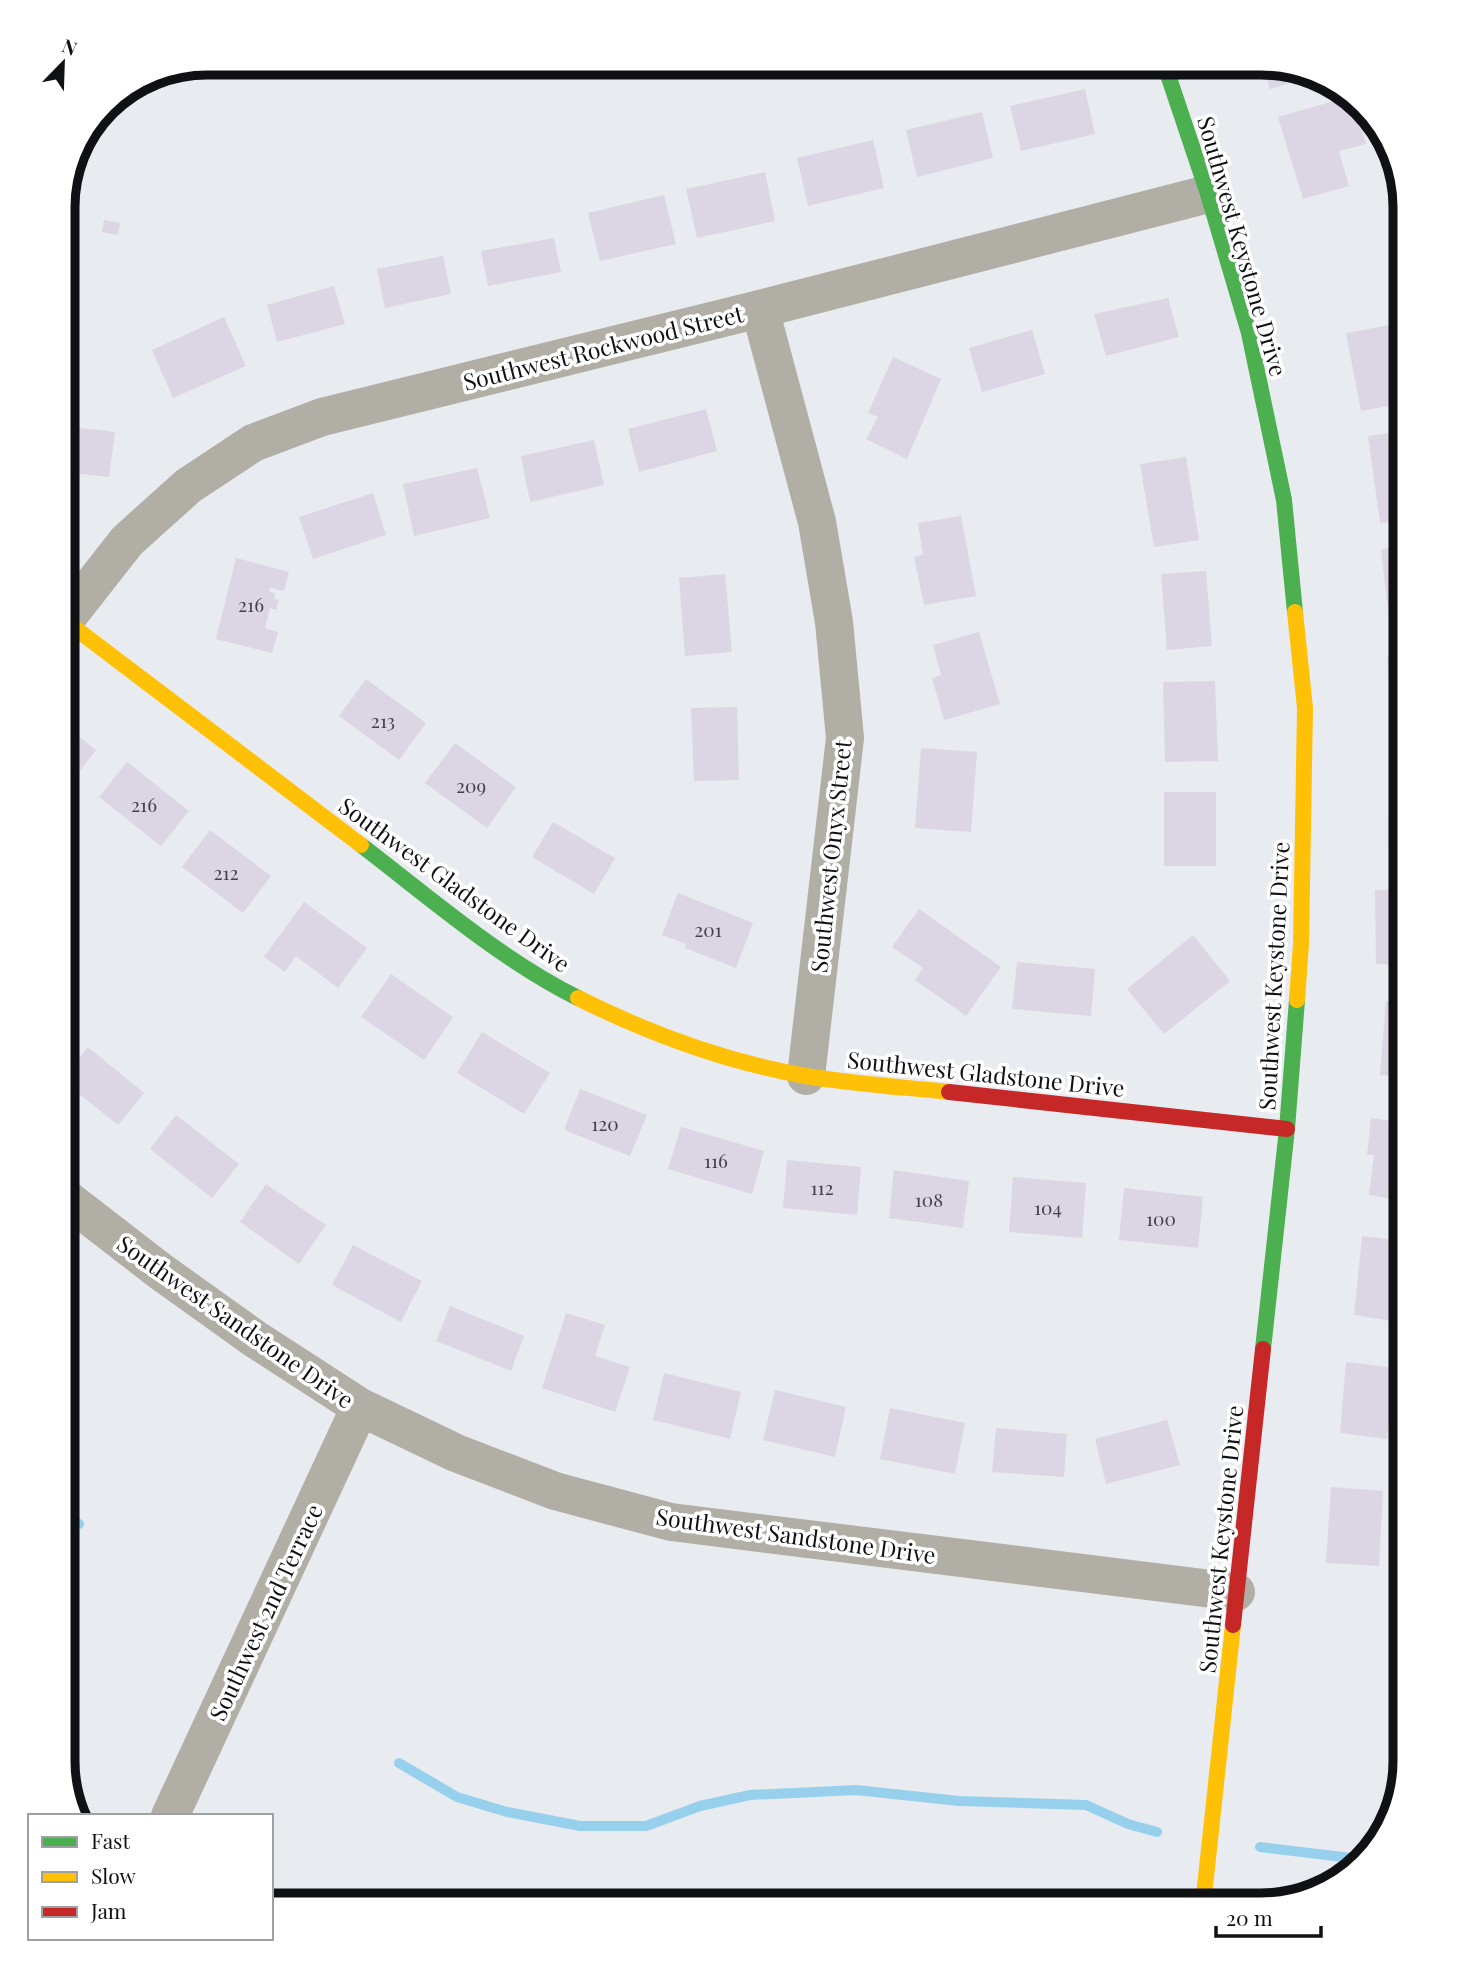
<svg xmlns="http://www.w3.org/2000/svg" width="1468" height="1968" viewBox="0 0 1468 1968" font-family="'Playfair Display',serif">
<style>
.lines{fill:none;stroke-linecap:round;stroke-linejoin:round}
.stream{stroke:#96d0ed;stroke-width:10}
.building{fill:#dcd6e4}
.street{stroke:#b1afa5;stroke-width:38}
.fast{stroke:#4caf50;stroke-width:16}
.slow{stroke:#ffc107;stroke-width:16}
.jam{stroke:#c62828;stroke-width:16}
.labels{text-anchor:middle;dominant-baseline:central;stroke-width:7;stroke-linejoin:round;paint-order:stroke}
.number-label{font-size:19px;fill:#434249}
.street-label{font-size:23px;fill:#101115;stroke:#fff}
.rim{fill:none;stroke:#101115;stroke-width:9}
</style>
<rect width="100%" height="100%" fill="#e8ebf0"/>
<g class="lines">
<g class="stream">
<path d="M63 1514 79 1524"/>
<path d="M399 1763 457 1797 507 1812 580 1826H646L700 1806 750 1795 856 1790 959 1801 1086 1805 1128 1824 1157 1832"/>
<path d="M1260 1847 1360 1859"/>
</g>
</g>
<g class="building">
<path d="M1262 63H1270L1312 76 1270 89Z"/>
<path d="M1085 89 1095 134 1021 151 1010 106Z"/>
<path d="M1348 97 1354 103 1366 144 1339 151 1349 186 1303 199 1278 117Z"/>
<path d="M982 112 993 158 917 177 906 130Z"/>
<path d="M873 140 884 188 808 206 797 158Z"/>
<path d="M77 146 91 152 86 165 73 160Z"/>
<path d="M765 172 775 221 697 238 686 189Z"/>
<path d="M664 195 676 244 600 261 588 213Z"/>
<path d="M63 213 77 217 69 239 63 237Z"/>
<path d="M104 220 120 223 118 235 102 232Z"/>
<path d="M554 238 561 272 488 286 481 251Z"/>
<path d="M443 256 451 294 385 308 377 269Z"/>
<path d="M334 286 345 324 277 342 267 305Z"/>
<path d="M1168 298 1179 337 1106 356 1094 314Z"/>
<path d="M224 317 246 366 173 398 152 350Z"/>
<path d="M1396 324 1405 370V403L1361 411 1346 333Z"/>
<path d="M1032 330 1045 374 982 392 969 348Z"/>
<path d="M893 357 941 379 907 459 866 439 878 417 868 413Z"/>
<path d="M706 409 717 451 639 472 628 429Z"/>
<path d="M63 426 115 432 109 477 63 472Z"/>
<path d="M1405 431V520L1380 523 1368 436Z"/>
<path d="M594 440 604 485 530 502 521 456Z"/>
<path d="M1186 457 1199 540 1154 547 1140 464Z"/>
<path d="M477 468 490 518 414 536 403 484Z"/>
<path d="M373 493 386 535 313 559 299 517Z"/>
<path d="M961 516 976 596 924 605 914 557 923 555 918 523Z"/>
<path d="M1405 546V627L1390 628 1381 549Z"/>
<path d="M236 558 289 572 284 591 270 588 269 592 275 593 274 599 279 600 276 610 270 608 265 628 278 632 272 653 216 639Z"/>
<path d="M1206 571 1212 646 1167 650 1161 574Z"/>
<path d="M725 574 732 652 685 656 679 578Z"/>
<path d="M979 632 1000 704 944 720 932 678 941 675 933 645Z"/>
<path d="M1405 656V737L1393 738 1387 657Z"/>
<path d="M366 679 426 723 399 760 339 716Z"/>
<path d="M1215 681 1218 761 1165 762 1163 682Z"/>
<path d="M737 707 739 780 694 781 691 708Z"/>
<path d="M63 724 96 750 68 786 63 782Z"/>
<path d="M455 743 516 787 487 828 425 783Z"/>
<path d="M921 748 977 752 971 832 915 828Z"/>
<path d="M127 762 189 811 161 846 99 797Z"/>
<path d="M1390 774 1405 775V847L1388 846Z"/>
<rect x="1164" y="792" width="52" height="74"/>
<path d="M553 822 615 858 594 894 532 857Z"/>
<path d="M210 830 271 876 243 913 182 867Z"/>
<path d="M1375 890H1405V965L1376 964Z"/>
<path d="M678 893 753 923 736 968 685 948 686 944 662 935Z"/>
<path d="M304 902 367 948 338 988 296 956 285 972 264 957Z"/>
<path d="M919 909 1001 967 966 1016 915 980 923 968 892 947Z"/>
<path d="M1193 935 1230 981 1164 1034 1127 989Z"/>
<path d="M1017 962 1095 969 1091 1016 1012 1009Z"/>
<path d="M391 974 453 1017 424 1060 361 1017Z"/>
<path d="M1386 1001 1405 1003V1077L1380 1075Z"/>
<path d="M482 1032 550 1073 524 1114 457 1073Z"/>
<path d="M88 1047 144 1093 118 1125 63 1081V1078Z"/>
<path d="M580 1089 647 1115 630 1156 564 1130Z"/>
<path d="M176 1115 239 1164 212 1198 150 1149Z"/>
<path d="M1371 1118 1405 1123V1201L1369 1195 1374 1155H1367Z"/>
<path d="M681 1127 764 1151 752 1194 668 1169Z"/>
<path d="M787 1160 861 1167 857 1215 783 1208Z"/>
<path d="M894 1170 969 1181 963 1228 889 1218Z"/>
<path d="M1013 1177 1086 1183 1082 1238 1009 1232Z"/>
<path d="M266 1184 326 1225 299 1264 240 1222Z"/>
<path d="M1124 1188 1203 1197 1198 1248 1119 1240Z"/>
<path d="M1362 1236 1405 1241 1399 1322 1354 1315Z"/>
<path d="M353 1245 422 1281 401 1322 332 1285Z"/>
<path d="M450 1306 524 1336 511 1371 436 1341Z"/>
<path d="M566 1313 605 1325 595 1356 630 1367 615 1412 542 1388Z"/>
<path d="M1346 1362 1396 1368 1387 1439 1340 1433Z"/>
<path d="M664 1373 741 1392 730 1439 653 1420Z"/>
<path d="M775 1390 846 1407 835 1457 763 1440Z"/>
<path d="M890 1408 965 1423 955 1474 880 1459Z"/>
<path d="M1167 1420 1180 1465 1106 1484 1095 1439Z"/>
<path d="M996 1428 1067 1434 1064 1477 992 1472Z"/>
<path d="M1331 1487 1383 1491 1379 1566 1326 1563Z"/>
</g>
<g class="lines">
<g class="street">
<path d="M760 309 817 522 834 622 845 738 806 1076"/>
<path d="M65 620 127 541 188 486 253 443 322 417 760 309 1208 194"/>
<path d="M63 1196 160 1271 255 1339 360 1407 456 1453 555 1491 671 1522 1236 1592"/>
<path d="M170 1816 360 1407"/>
</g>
<g class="fast">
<path d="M1164 63 1208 194 1249 333 1284 500 1295 612"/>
<path d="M361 845C430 898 500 959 578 998"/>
<path d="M1263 1349 1287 1129 1297 1000"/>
</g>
<g class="slow">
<path d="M1295 612 1305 708 1301 944 1297 1000"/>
<path d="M63 619 361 845"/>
<path d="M578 998C650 1034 726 1062 806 1076 853 1084 902 1087 949 1092"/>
<path d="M1203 1905 1233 1625"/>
</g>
<g class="jam">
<path d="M949 1092 1287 1129"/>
<path d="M1233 1625 1263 1349"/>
</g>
</g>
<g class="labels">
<g class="number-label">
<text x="251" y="604">216</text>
<text x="383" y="720">213</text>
<text x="471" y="785">209</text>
<text x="144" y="804">216</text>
<text x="226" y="872">212</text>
<text x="708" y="929">201</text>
<text x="605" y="1123">120</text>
<text x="716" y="1160">116</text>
<text x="822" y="1187">112</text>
<text x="929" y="1199">108</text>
<text x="1048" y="1207">104</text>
<text x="1161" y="1218">100</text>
</g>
<g class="street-label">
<text transform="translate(1243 246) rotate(74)">Southwest Keystone Drive</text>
<text transform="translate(603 347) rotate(-14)">Southwest Rockwood Street</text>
<text transform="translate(830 856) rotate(-84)">Southwest Onyx Street</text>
<text transform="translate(455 884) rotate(36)">Southwest Gladstone Drive</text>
<text transform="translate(1273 976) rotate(-87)">Southwest Keystone Drive</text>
<text transform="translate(986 1073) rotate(6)">Southwest Gladstone Drive</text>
<text transform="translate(236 1321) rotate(35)">Southwest Sandstone Drive</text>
<text transform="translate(796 1535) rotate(8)">Southwest Sandstone Drive</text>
<text transform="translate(1220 1539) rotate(-84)">Southwest Keystone Drive</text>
<text transform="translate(265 1612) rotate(-65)">Southwest 2nd Terrace</text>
</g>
</g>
<path d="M0 0H1468V1968H0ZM207 75H1261A132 132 0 0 1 1393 207V1761A132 132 0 0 1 1261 1893H207A132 132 0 0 1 75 1761V207A132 132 0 0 1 207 75Z" fill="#fff" fill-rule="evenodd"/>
<path class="rim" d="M207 75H1261A132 132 0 0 1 1393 207V1761A132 132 0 0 1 1261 1893H207A132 132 0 0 1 75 1761V207A132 132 0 0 1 207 75Z"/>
<rect x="28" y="1814" width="245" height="126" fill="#ffffff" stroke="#9fa0a1" stroke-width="2"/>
<rect x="42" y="1837" width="35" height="10" fill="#4caf50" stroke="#9fa0a1" stroke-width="2"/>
<text x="91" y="1849" font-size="21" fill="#101115">Fast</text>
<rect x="42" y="1872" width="35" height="10" fill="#ffc107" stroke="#9fa0a1" stroke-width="2"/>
<text x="91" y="1884" font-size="21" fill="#101115">Slow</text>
<rect x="42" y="1907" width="35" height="10" fill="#c62828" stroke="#9fa0a1" stroke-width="2"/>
<text x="91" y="1919" font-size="21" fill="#101115">Jam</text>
<g transform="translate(63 63) rotate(23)" stroke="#ffffff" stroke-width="5" paint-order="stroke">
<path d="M0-5L12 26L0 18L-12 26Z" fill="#101115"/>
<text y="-10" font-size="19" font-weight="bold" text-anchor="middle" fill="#101115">N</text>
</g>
<path d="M1216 1926v10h105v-10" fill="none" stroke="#101115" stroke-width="3.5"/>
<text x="1226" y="1926" font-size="21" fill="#101115" stroke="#ffffff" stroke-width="5" paint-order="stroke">20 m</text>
</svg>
